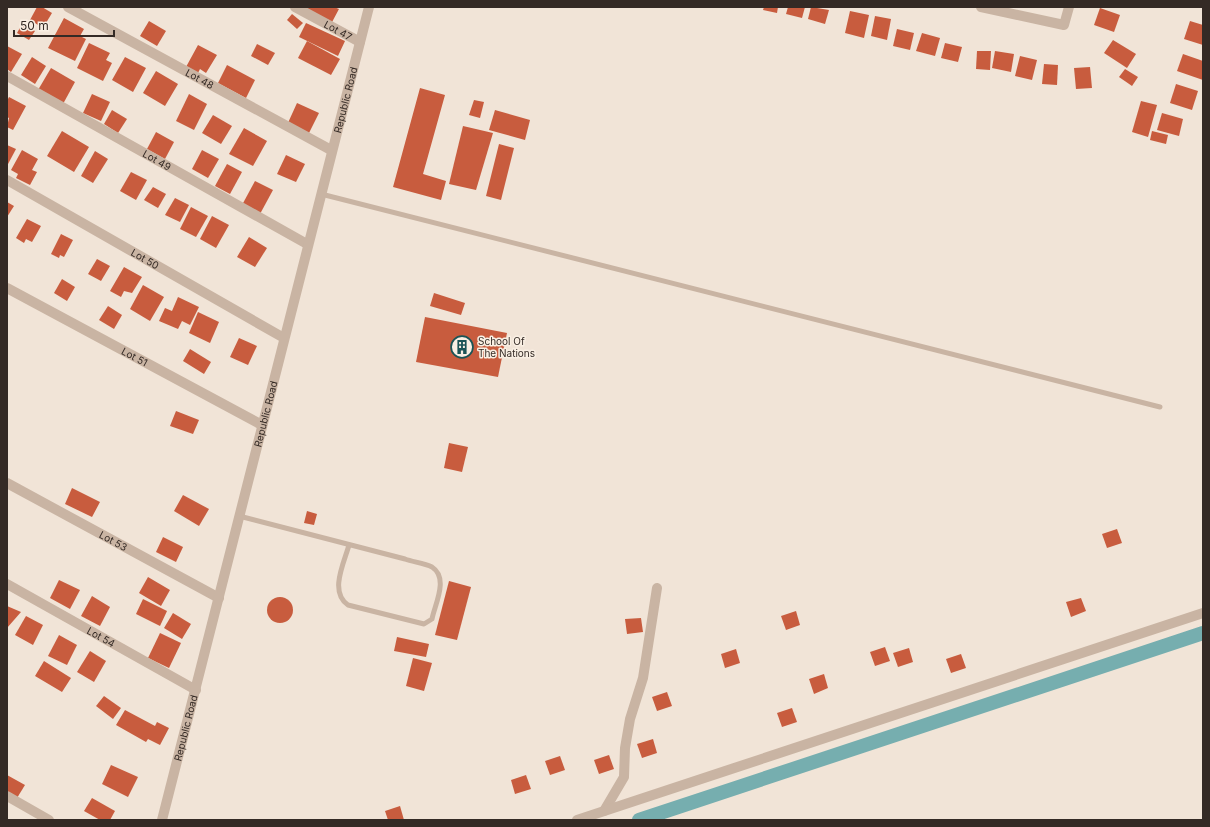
<svg xmlns="http://www.w3.org/2000/svg" width="1210" height="827" viewBox="0 0 1210 827" font-family="Inter,sans-serif">
<style>
.lines{fill:none;stroke-linecap:round;stroke-linejoin:round}
.canal{stroke:#76aeaf;stroke-width:14}
.building{fill:#c85c3e}
.service{stroke:#c9b4a3;stroke-width:5}
.minor{stroke:#c9b4a3;stroke-width:10}
.labels{text-anchor:middle;dominant-baseline:central;stroke-width:3;stroke-linejoin:round;paint-order:stroke}
.street-label{font-size:10px;fill:#342a25;stroke:#f9efe3}
.poi-label{font-size:10px;fill:#342a25;stroke:#f9efe3;text-anchor:start}
</style>
<rect width="100%" height="100%" fill="#f1e4d7"/>
<g class="lines">
<path class="canal" d="M639 820 1203 633"/>
</g>
<g class="building">
<path d="M37 7H42L52 13 43 28 30 20Z"/>
<path d="M301 7H334L339 9 331 24Z"/>
<path d="M764 7H778L777 13 763 10Z"/>
<path d="M788 7H805L802 18 786 14Z"/>
<path d="M811 7 829 10 825 24 808 19Z"/>
<path d="M1100 8 1120 15 1114 32 1094 25Z"/>
<path d="M850 11 869 15 864 38 845 33Z"/>
<path d="M292 14 303 23 297 29 287 20Z"/>
<path d="M875 16 891 19 887 40 871 36Z"/>
<path d="M64 18 84 29 80 36 86 39 75 61 48 48Z"/>
<path d="M149 21 166 31 157 46 140 36Z"/>
<path d="M1190 21 1203 25V45L1184 39Z"/>
<path d="M306 23 345 41 338 56 299 37Z"/>
<path d="M22 24 35 31 29 40 17 33Z"/>
<path d="M897 29 914 33 910 50 893 46Z"/>
<path d="M922 33 940 38 935 56 916 51Z"/>
<path d="M1113 40 1136 54 1127 68 1104 53Z"/>
<path d="M307 41 340 59 331 75 298 58Z"/>
<path d="M89 43 110 53 106 60 112 63 103 81 77 68Z"/>
<path d="M945 43 962 47 958 62 941 58Z"/>
<path d="M257 44 275 53 268 65 251 56Z"/>
<path d="M198 45 217 55 206 73 200 69 198 73 186 67Z"/>
<path d="M7 46 22 54 11 72 7 69Z"/>
<path d="M977 51H991L990 70 976 69Z"/>
<path d="M995 51 1014 54 1011 72 992 68Z"/>
<path d="M1183 54 1203 61V80L1177 71Z"/>
<path d="M1020 56 1037 60 1032 80 1015 76Z"/>
<path d="M32 57 46 66 35 84 21 75Z"/>
<path d="M125 57 146 68 133 92 112 80Z"/>
<path d="M1044 64 1058 65 1057 85 1042 84Z"/>
<path d="M227 65 255 80 246 98 218 83Z"/>
<path d="M1090 67 1092 88 1076 89 1074 68Z"/>
<path d="M51 68 75 82 63 104 38 90Z"/>
<path d="M1125 69 1138 77 1132 86 1119 77Z"/>
<path d="M156 71 178 84 165 106 143 93Z"/>
<path d="M1176 84 1198 91 1192 110 1170 103Z"/>
<path d="M420 88 445 95 423 174 446 181 441 200 393 187Z"/>
<path d="M92 94 110 102 101 121 83 113Z"/>
<path d="M189 94 207 104 194 130 176 121Z"/>
<path d="M9 97 26 106 13 130 7 127 9 118 7 117V101Z"/>
<path d="M474 100 484 102 480 118 469 115Z"/>
<path d="M1141 101 1157 105 1148 137 1132 132Z"/>
<path d="M297 103 319 113 308 135 287 125Z"/>
<path d="M112 110 127 119 118 133 104 124Z"/>
<path d="M495 110 530 120 525 140 489 130Z"/>
<path d="M1162 113 1183 119 1179 136 1157 130Z"/>
<path d="M213 115 232 126 221 144 202 133Z"/>
<path d="M463 126 493 133 476 190 449 184Z"/>
<path d="M244 128 267 141 253 166 229 154Z"/>
<path d="M62 131 89 147 74 172 47 156Z"/>
<path d="M1152 131 1168 135 1166 144 1150 140Z"/>
<path d="M156 132 174 142 165 159 147 149Z"/>
<path d="M499 144 514 148 501 200 486 196Z"/>
<path d="M7 145 16 149 7 166Z"/>
<path d="M22 150 38 159 32 170 37 172 30 185 16 178 18 174 11 170Z"/>
<path d="M202 150 219 159 208 178 192 169Z"/>
<path d="M95 151 108 159 93 183 81 176Z"/>
<path d="M286 155 305 164 296 182 277 174Z"/>
<path d="M227 164 242 172 230 194 215 186Z"/>
<path d="M131 172 147 180 136 200 120 191Z"/>
<path d="M255 181 273 190 260 214 242 205Z"/>
<path d="M153 187 166 194 158 208 144 200Z"/>
<path d="M175 198 189 205 180 222 165 215Z"/>
<path d="M7 202 14 206 7 217Z"/>
<path d="M191 207 208 216 196 237 180 229Z"/>
<path d="M212 216 229 225 216 248 200 239Z"/>
<path d="M27 219 41 226 32 242 26 239 24 243 16 238Z"/>
<path d="M61 234 73 240 64 257 60 255 59 258 51 254Z"/>
<path d="M249 237 267 248 255 267 237 257Z"/>
<path d="M97 259 110 266 101 281 88 274Z"/>
<path d="M124 267 142 277 132 293 124 291 121 297 110 291Z"/>
<path d="M62 279 75 287 67 301 54 293Z"/>
<path d="M143 285 164 297 150 321 130 309Z"/>
<path d="M434 293 465 303 461 315 430 306Z"/>
<path d="M178 297 199 307 190 325 182 321 178 329 159 321 165 308 172 311Z"/>
<path d="M108 306 122 315 114 329 99 320Z"/>
<path d="M198 312 219 322 210 343 189 333Z"/>
<path d="M425 317 507 333 498 377 416 362Z"/>
<path d="M239 338 257 346 248 365 230 357Z"/>
<path d="M190 349 211 362 204 374 183 361Z"/>
<path d="M176 411 199 420 193 434 170 426Z"/>
<path d="M449 443 468 447 462 472 444 468Z"/>
<path d="M72 488 100 502 92 517 65 504Z"/>
<path d="M183 495 209 509 199 526 174 511Z"/>
<path d="M307 511 317 514 314 525 304 523Z"/>
<path d="M1117 529 1122 543 1107 548 1102 534Z"/>
<path d="M163 537 183 547 176 562 156 552Z"/>
<path d="M148 577 170 590 161 606 139 593Z"/>
<path d="M59 580 80 590 70 609 50 598Z"/>
<path d="M449 581 471 587 457 640 435 635Z"/>
<path d="M92 596 110 607 100 626 81 616Z"/>
<circle cx="280" cy="610" r="13"/>
<path d="M1081 598 1086 611 1071 617 1066 602Z"/>
<path d="M143 599 167 611 160 626 136 614Z"/>
<path d="M7 606 21 612 7 628Z"/>
<path d="M796 611 800 625 786 630 781 616Z"/>
<path d="M173 613 191 624 182 639 164 628Z"/>
<path d="M26 616 43 625 33 645 15 635Z"/>
<path d="M641 618 643 632 627 634 625 619Z"/>
<path d="M160 633 181 643 169 668 148 658Z"/>
<path d="M59 635 77 645 67 665 48 656Z"/>
<path d="M397 637 429 644 426 657 394 651Z"/>
<path d="M885 647 890 661 875 666 870 652Z"/>
<path d="M909 648 913 662 898 667 893 653Z"/>
<path d="M736 649 740 663 725 668 721 654Z"/>
<path d="M90 651 106 661 94 682 77 672Z"/>
<path d="M961 654 966 668 951 673 946 659Z"/>
<path d="M413 658 432 663 424 691 406 686Z"/>
<path d="M44 661 71 678 62 692 35 676Z"/>
<path d="M824 674 828 688 814 694 809 679Z"/>
<path d="M667 692 672 706 657 711 652 697Z"/>
<path d="M104 696 121 708 113 719 96 706Z"/>
<path d="M792 708 797 722 782 727 777 713Z"/>
<path d="M125 710 155 726 157 722 169 728 160 745 148 739 146 742 116 725Z"/>
<path d="M653 739 657 753 642 758 637 744Z"/>
<path d="M609 755 614 769 599 774 594 760Z"/>
<path d="M560 756 565 770 550 775 545 761Z"/>
<path d="M111 765 138 777 128 797 102 784Z"/>
<path d="M7 775 25 785 17 798 7 793Z"/>
<path d="M526 775 531 789 515 794 511 780Z"/>
<path d="M92 798 115 811 110 820H100L84 811Z"/>
<path d="M400 806 404 820H388L385 811Z"/>
</g>
<g class="lines">
<g class="service">
<path d="M321 194 1160 407"/>
<path d="M239 516 405 559C413 562 424 563 432 567 449 578 435 604 432 619L424 624 348 605C329 592 344 563 349 545"/>
</g>
<g class="minor">
<path id="s1" d="M68 7 331 150"/>
<path id="s2" d="M295 7 360 42"/>
<path d="M981 7 1064 25 1069 7"/>
<path id="s3" d="M7 76 307 244"/>
<path id="s4" d="M7 180 284 338"/>
<path id="s5" d="M7 288 262 425"/>
<path id="s6" d="M7 483 219 598"/>
<path id="s7" d="M7 584 196 690"/>
<path d="M7 796 49 820"/>
<path d="M604 811 624 777 625 748 630 719 643 678 657 588"/>
<path id="s8" d="M162 820 369 7"/>
<path d="M577 820 1203 613"/>
</g>
</g>
<defs>
<g id="building-ring" transform="scale(1.15)"><circle r="9.5" fill="#f9efe3" stroke="#1b5456" stroke-width="1.5"/><path d="M-4-6H4V6H1V3H-1V6H-4ZM-2.5-4.3h1.7v1.8h-1.7ZM.8-4.3h1.7v1.8H.8ZM-2.5-1h1.7V.8h-1.7ZM.8-1h1.7V.8H.8Z" fill="#1b5456"/></g>
</defs>
<g fill-rule="evenodd">
<use href="#building-ring" x="462" y="347"/>
</g>
<g class="labels">
<g class="street-label">
<text stroke="none"><textPath href="#s2" startOffset="49">Lot 47</textPath></text>
<text stroke="none"><textPath href="#s1" startOffset="150">Lot 48</textPath></text>
<text stroke="none"><textPath href="#s8" startOffset="743">Republic Road</textPath></text>
<text stroke="none"><textPath href="#s3" startOffset="172">Lot 49</textPath></text>
<text stroke="none"><textPath href="#s4" startOffset="159">Lot 50</textPath></text>
<text stroke="none"><textPath href="#s5" startOffset="145">Lot 51</textPath></text>
<text stroke="none"><textPath href="#s8" startOffset="419">Republic Road</textPath></text>
<text stroke="none"><textPath href="#s6" startOffset="121">Lot 53</textPath></text>
<text stroke="none"><textPath href="#s7" startOffset="108">Lot 54</textPath></text>
<text stroke="none"><textPath href="#s8" startOffset="95">Republic Road</textPath></text>
</g>
<g class="poi-label">
<text x="478" y="341">School Of<tspan x="478" dy="12">The Nations</tspan></text>
</g>
</g>
<rect width="1210" height="827" fill="none" stroke="#342a25" stroke-width="16"/>
<path d="M14 30v6h100v-6" fill="none" stroke="#342a25" stroke-width="2"/>
<text x="20" y="30" font-size="12" fill="#342a25" stroke="#f9efe3" stroke-width="3" paint-order="stroke">50 m</text>
</svg>
